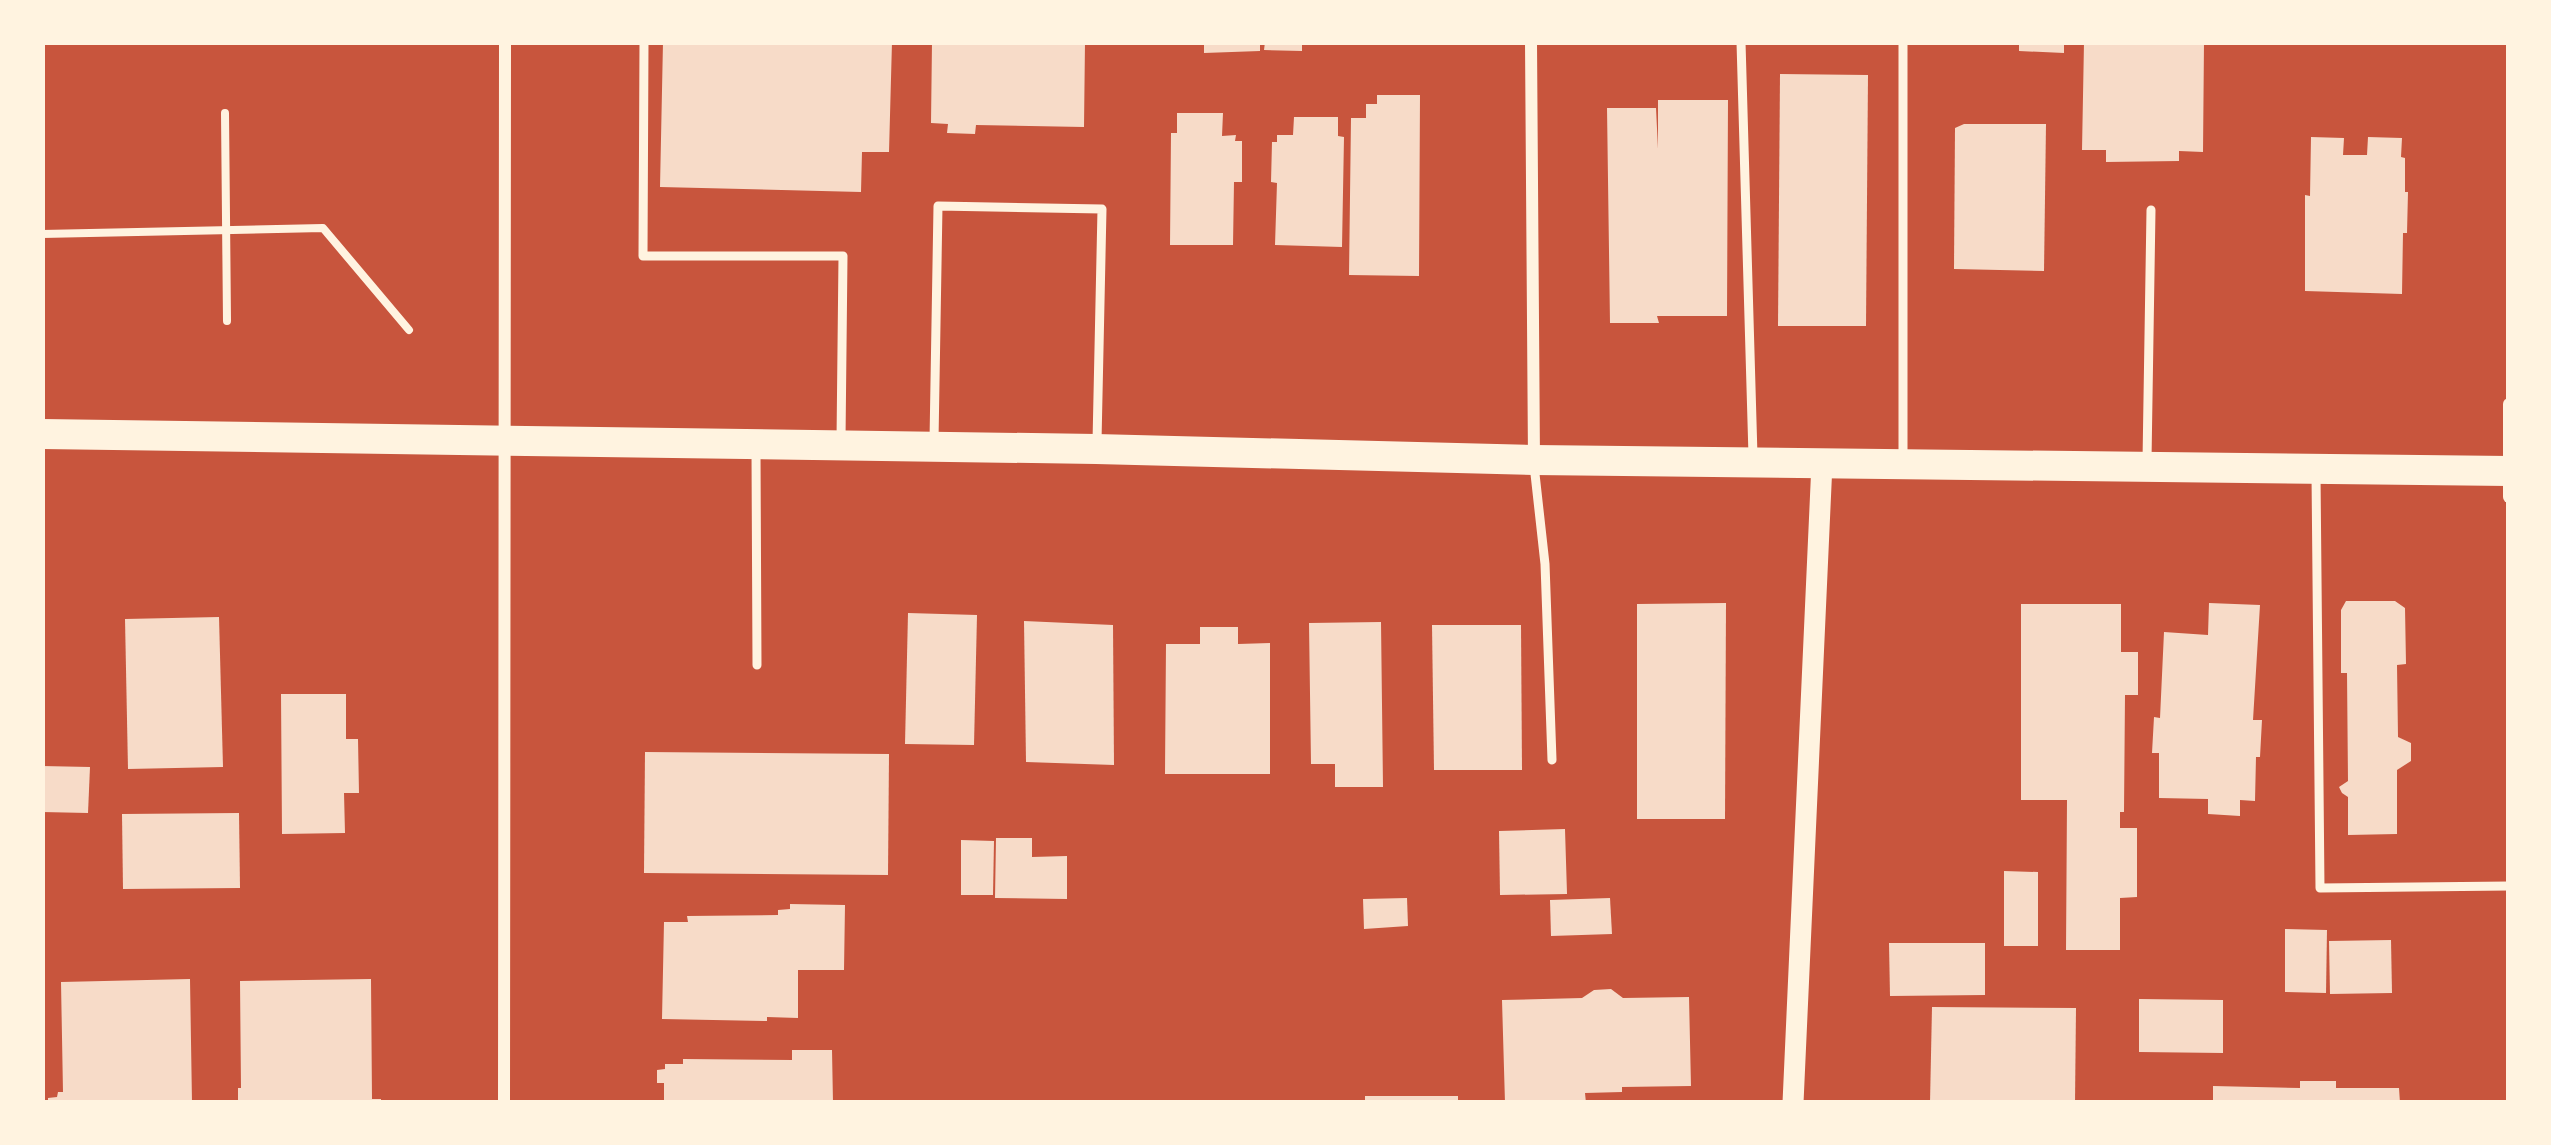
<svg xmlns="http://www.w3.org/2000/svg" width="2551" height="1145" viewBox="0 0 2551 1145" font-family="'Nunito Sans',sans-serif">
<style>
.building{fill:#f7dbc8}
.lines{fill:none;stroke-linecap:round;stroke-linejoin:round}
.path{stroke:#fff3e0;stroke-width:8}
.service{stroke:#fff3e0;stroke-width:9}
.minor{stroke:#fff3e0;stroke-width:12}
.tertiary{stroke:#fff3e0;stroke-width:21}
.primary{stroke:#fff3e0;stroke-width:30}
</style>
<rect width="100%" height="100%" fill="#c8553d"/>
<g class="building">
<path d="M663 42H892L889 152H862L861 192 660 187Z"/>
<path d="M932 42H1085L1084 127 976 125 975 134 947 133 948 124 931 123Z"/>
<path d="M1204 42H1260V51L1204 53Z"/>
<path d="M1265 42H1302V51L1264 50Z"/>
<path d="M2019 42H2064V53L2019 51Z"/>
<path d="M2084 42H2204L2203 152 2179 151V161L2106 162V150H2082Z"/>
<path d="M1780 74 1868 75 1866 326H1778Z"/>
<path d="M1377 95H1420L1419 276 1349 275 1351 118H1366V104H1377Z"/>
<path d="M1658 100H1728L1727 316H1657L1659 323H1610L1607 108H1656L1658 149Z"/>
<path d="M1177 113H1223L1222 136 1236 135 1235 141H1242V182H1234L1233 245H1170L1171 133H1177Z"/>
<path d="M1294 117H1338V136L1344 137 1342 247 1275 245 1277 183 1271 182 1272 142H1277V135H1293Z"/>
<path d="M1964 124H2046L2044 271 1954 269 1955 128Z"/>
<path d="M2311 137 2344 138 2343 155H2367L2368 137 2402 138 2401 157 2405 158V192H2408L2407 233H2403L2402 294 2305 291V195L2310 196Z"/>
<path d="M2346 601H2395L2405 608 2406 664 2397 665 2398 737 2411 743V761L2397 770V834L2348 835V797L2342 793 2339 787 2348 781 2347 673H2341V610Z"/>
<path d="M1726 603 1725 819H1637V604Z"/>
<path d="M2209 603 2260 605 2253 720H2262L2260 757H2256L2255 801 2240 800V816L2208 814V799L2159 798V753H2152L2154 717 2160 718 2164 632 2208 635Z"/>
<path d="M2021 604H2121V652H2138V695H2125L2124 812H2120V828H2137V897L2120 898V950H2066L2067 800H2021Z"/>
<path d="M908 613 977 615 974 745 905 744Z"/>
<path d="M219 617 223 767 128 769 125 619Z"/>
<path d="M1024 621 1113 625 1114 765 1026 762Z"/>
<path d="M1381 622 1383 787H1335V764H1311L1309 623Z"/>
<path d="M1432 625H1521L1522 770H1434Z"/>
<path d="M1200 627H1238V644L1270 643V774H1165L1166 644H1200Z"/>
<path d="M281 694H346V739H358L359 793H344L345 833 282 834Z"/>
<path d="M645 752 889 754 888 875 644 873Z"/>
<path d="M42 766 90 767 88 813 42 812Z"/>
<path d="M239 813 240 888 123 889 122 814Z"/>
<path d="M1565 829 1567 894 1500 895 1499 831Z"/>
<path d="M996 838H1032V857L1067 856V899L995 898Z"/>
<path d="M961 840 994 841 993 895H961Z"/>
<path d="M2004 871 2038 872V946H2004Z"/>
<path d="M1407 898 1408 926 1364 929 1363 899Z"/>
<path d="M1610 898 1612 934 1551 936 1550 900Z"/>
<path d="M790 904 845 905 844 970H798V1018L767 1017V1021L662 1019 664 922H688L687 916 778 915V910L790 909Z"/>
<path d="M2285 929 2327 930 2326 993 2285 992Z"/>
<path d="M2391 940 2392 993 2330 994 2329 941Z"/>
<path d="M1889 943H1985V995L1890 996Z"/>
<path d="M190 979 192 1103H48V1098L57 1097 58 1092H63L61 982Z"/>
<path d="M371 979 372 1099H381V1103H238V1088H241L240 981Z"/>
<path d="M1611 989 1623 998 1689 997 1691 1086 1622 1087V1092L1585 1093 1586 1103H1505L1502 1000 1582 998 1594 990Z"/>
<path d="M2139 999 2223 1000V1053L2139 1052Z"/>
<path d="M1932 1007 2076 1008 2075 1103H1930Z"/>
<path d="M792 1050H832L833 1103H664V1083H657V1070L665 1069V1064H683V1059L792 1060Z"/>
<path d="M2300 1081H2336V1088H2399L2400 1103H2213V1086L2300 1088Z"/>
<rect x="1365" y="1096" width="93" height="7"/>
</g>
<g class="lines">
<g class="path">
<path d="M225 113 227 321"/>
<path d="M42 234 323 228 409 330"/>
</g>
<g class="service">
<path d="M644 42 643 256H843L841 440"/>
<path d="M1741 42 1753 456"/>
<path d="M1903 42V459"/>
<path d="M934 441 938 206 1102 209 1097 442"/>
<path d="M756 451 757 665"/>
<path d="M2147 461 2151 210"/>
<path d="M1534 465 1545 564 1552 760"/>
<path d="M2316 474 2320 888 2509 886"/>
</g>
<g class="minor">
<path d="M1531 42 1534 460"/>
<path d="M2509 404V497"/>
<path d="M504 1103 505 42"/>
</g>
<path class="tertiary" d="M1793 1103 1822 463"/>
<path class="primary" d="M42 434 1096 449 1534 460 2509 471"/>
</g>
<rect width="2551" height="1145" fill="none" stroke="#fff3e0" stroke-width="90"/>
</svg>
